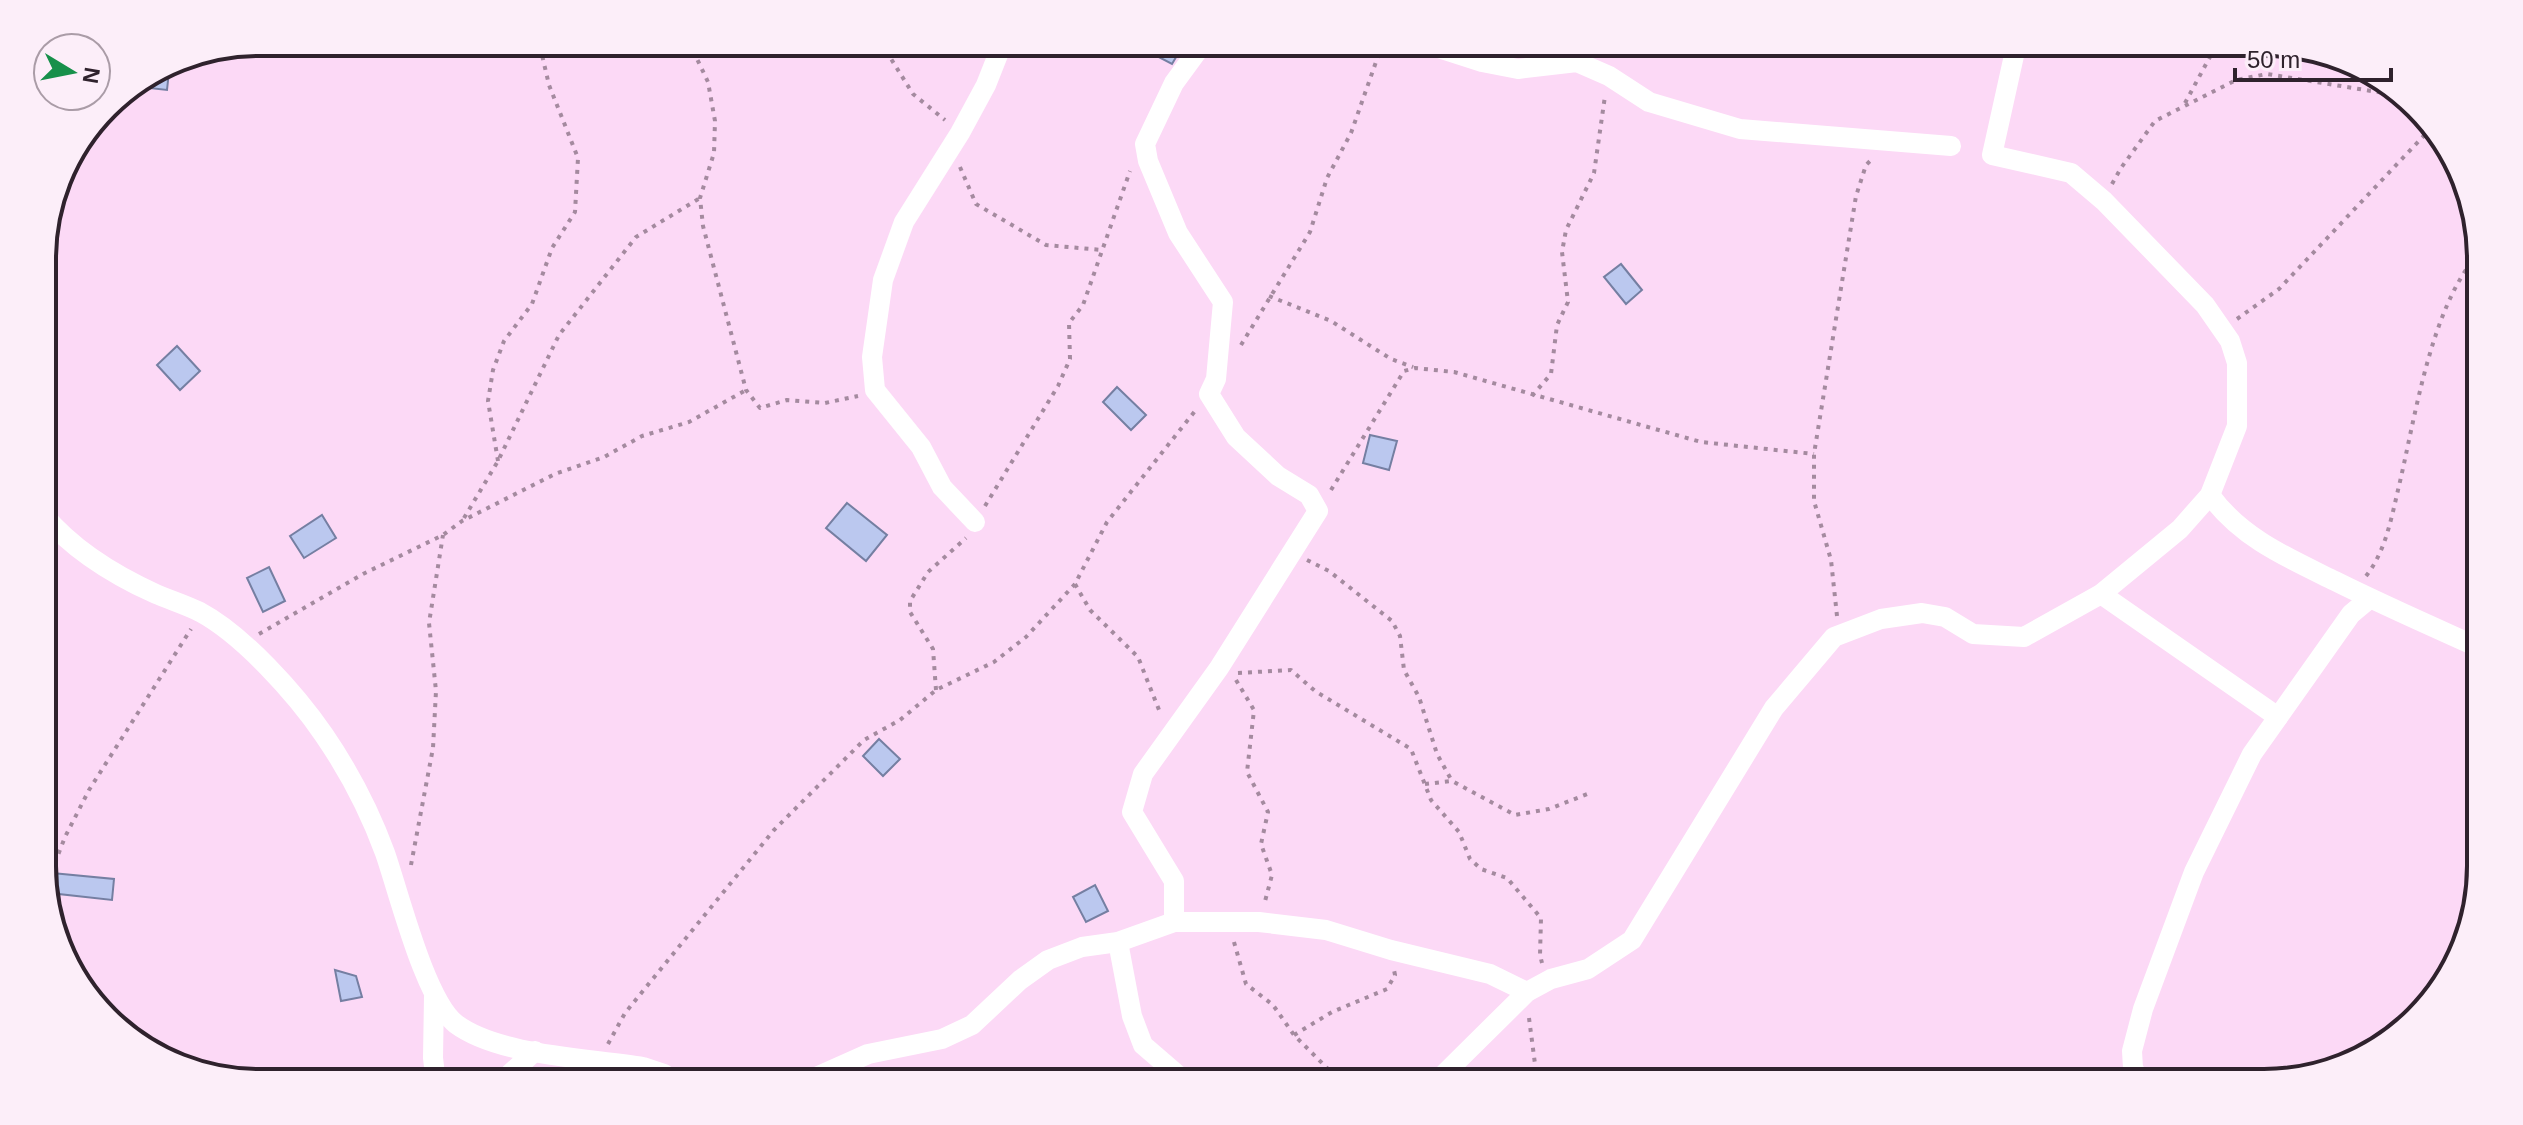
<svg xmlns="http://www.w3.org/2000/svg" width="2523" height="1125" viewBox="0 0 2523 1125" font-family="Helvetica,sans-serif">
<style>
.building{fill:#bbc8ef;stroke:#757fa2;stroke-width:2}
.lines{fill:none;stroke-linecap:round;stroke-linejoin:round}
.path{stroke:#a48a9f;stroke-width:4;stroke-dasharray:4 6;stroke-linecap:butt}
.street{stroke:#fff;stroke-width:20}
.rim{fill:none;stroke:#2f222d;stroke-width:4}
</style>
<rect width="100%" height="100%" fill="#fcd9f6"/>
<g class="building">
<path d="M1130 42H1185L1172 64Z"/>
<path d="M170 62 167 90 132 86 165 65Z"/>
<path d="M1621 264 1642 290 1626 304 1604 277Z"/>
<path d="M177 346 200 371 180 390 157 365Z"/>
<path d="M1117 387 1146 415 1131 430 1103 402Z"/>
<path d="M1370 435 1397 441 1389 470 1363 463Z"/>
<path d="M847 503 887 535 866 561 826 528Z"/>
<path d="M322 515 336 538 304 558 290 536Z"/>
<path d="M269 567 285 601 263 612 247 578Z"/>
<path d="M879 739 900 759 883 776 863 756Z"/>
<path d="M52 873 114 879 112 900 50 893Z"/>
<path d="M1095 885 1108 911 1086 922 1073 897Z"/>
<path d="M335 970 356 976 362 997 341 1001Z"/>
</g>
<g class="lines">
<g class="path">
<path d="M689 42 708 82 715 121 714 153 700 198 703 226 746 390 760 408 787 400 825 403 858 396"/>
<path d="M884 42 883 46 913 94 945 120"/>
<path d="M1614 56 1615 42"/>
<path d="M2185 103 2218 42"/>
<path d="M2422 116 2432 126"/>
<path d="M960 167 976 204 1046 245 1102 250"/>
<path d="M2112 184 2121 168 2155 121 2236 80 2267 74 2396 95"/>
<path d="M1269 296 1331 321 1391 359 1413 367"/>
<path d="M2237 319 2279 289 2434 125"/>
<path d="M1241 345 1310 232 1327 178 1351 133 1383 42"/>
<path d="M1532 396 1551 374 1557 325 1568 302 1562 252 1566 230 1594 173 1605 96"/>
<path d="M498 461 488 401 493 370 504 341 532 304 552 248 575 212 578 158 549 85 539 42"/>
<path d="M1331 490 1404 371 1415 368 1454 372 1701 442 1814 454"/>
<path d="M985 506 1058 386 1070 359 1069 323 1083 305 1130 171"/>
<path d="M464 518 498 461 559 335 636 237 700 198"/>
<path d="M1307 560 1329 571 1392 621 1400 636 1404 670 1419 697 1437 754 1452 781"/>
<path d="M2366 576C2385 552 2391 520 2398 490 2415 420 2430 307 2479 253"/>
<path d="M1075 584 1090 610 1138 657 1161 715"/>
<path d="M1837 616 1831 560 1814 501V454L1856 196 1866 165 1872 159"/>
<path d="M259 634 363 574 443 535 462 521 555 474 604 457 642 436 689 422 746 390"/>
<path d="M1238 673 1291 670 1315 691 1411 749 1431 800 1459 832 1470 859 1481 869 1507 878 1541 918 1540 955 1542 963"/>
<path d="M1236 680 1254 710 1247 772 1268 812 1261 844 1272 875 1264 905"/>
<path d="M936 690 933 649 910 612V601L928 572 966 538"/>
<path d="M1425 784 1452 781 1515 815 1549 809 1590 793"/>
<path d="M411 865 433 748 436 691 429 623 443 535"/>
<path d="M44 891 65 837 89 790 191 629"/>
<path d="M1234 942 1246 984 1273 1005 1294 1035 1342 1083"/>
<path d="M1529 1018 1535 1064 1533 1083"/>
<path d="M1294 1035 1332 1012 1387 989 1395 975 1394 970"/>
<path d="M608 1044 625 1013 774 830 864 740 900 720 936 690 994 662 1026 637 1075 584 1107 522 1195 411"/>
<path d="M407 1083 416 1074"/>
</g>
<g class="street">
<path d="M1420 42 1482 62 1518 69 1577 62 1609 76 1649 102 1740 129 1951 146"/>
<path d="M2210 495C2241 538 2288 558 2335 581 2383 605 2431 626 2480 648"/>
<path d="M43 514C72 549 114 575 156 594 170 600 186 605 200 612 243 635 296 694 324 735 348 770 370 812 385 853 399 893 425 1000 456 1024 499 1056 590 1058 643 1067L664 1074 676 1083"/>
<path d="M975 522 942 487 921 447 875 390 872 357 883 280 904 222 960 133 986 85 1003 42"/>
<path d="M2101 594 2278 717"/>
<path d="M1174 922V881L1132 812 1143 774 1219 668 1318 511 1309 495 1278 476 1236 437 1209 394 1216 379 1223 302 1178 233 1148 161 1145 144 1174 83 1204 42"/>
<path d="M1118 942 1132 1016 1143 1045 1179 1076 1183 1083"/>
<path d="M434 997 433 1058 436 1083"/>
<path d="M500 1083 535 1051"/>
<path d="M803 1083 868 1054 942 1039 972 1025 1020 980 1048 960 1082 947 1118 942 1174 922H1259L1326 930 1391 950 1490 974 1527 992"/>
<path d="M1435 1083 1527 992 1551 979 1588 969 1632 940 1774 708 1834 637 1881 619 1922 613 1945 617 1973 634 2024 637 2101 594 2180 529 2210 495 2237 426V363L2230 341 2205 305 2104 201 2071 173 1992 155 2017 42"/>
<path d="M2141 1083 2133 1068 2132 1051 2143 1009 2194 872 2252 754 2351 614 2369 599"/>
</g>
</g>
<path d="M0 0H2523V1125H0ZM259 56H2264A203 203 0 0 1 2467 259V866A203 203 0 0 1 2264 1069H259A203 203 0 0 1 56 866V259A203 203 0 0 1 259 56Z" fill="#fceef9" fill-rule="evenodd"/>
<path class="rim" d="M259 56H2264A203 203 0 0 1 2467 259V866A203 203 0 0 1 2264 1069H259A203 203 0 0 1 56 866V259A203 203 0 0 1 259 56Z"/>
<g transform="translate(72 72) rotate(100)"><circle r="38" fill="#fceef9" stroke="#aa9ca7" stroke-width="2"/>
<path d="M0-6L14 30L0 20L-14 30Z" fill="#17904b"/>
<text y="-12" font-size="22" font-weight="bold" text-anchor="middle" fill="#2f222d">N</text>
</g>
<path d="M2235 68v12h156v-12" fill="none" stroke="#2f222d" stroke-width="4"/>
<text x="2247" y="68" font-size="24" fill="#2f222d" stroke="#fceef9" stroke-width="6" paint-order="stroke">50 m</text>
</svg>
